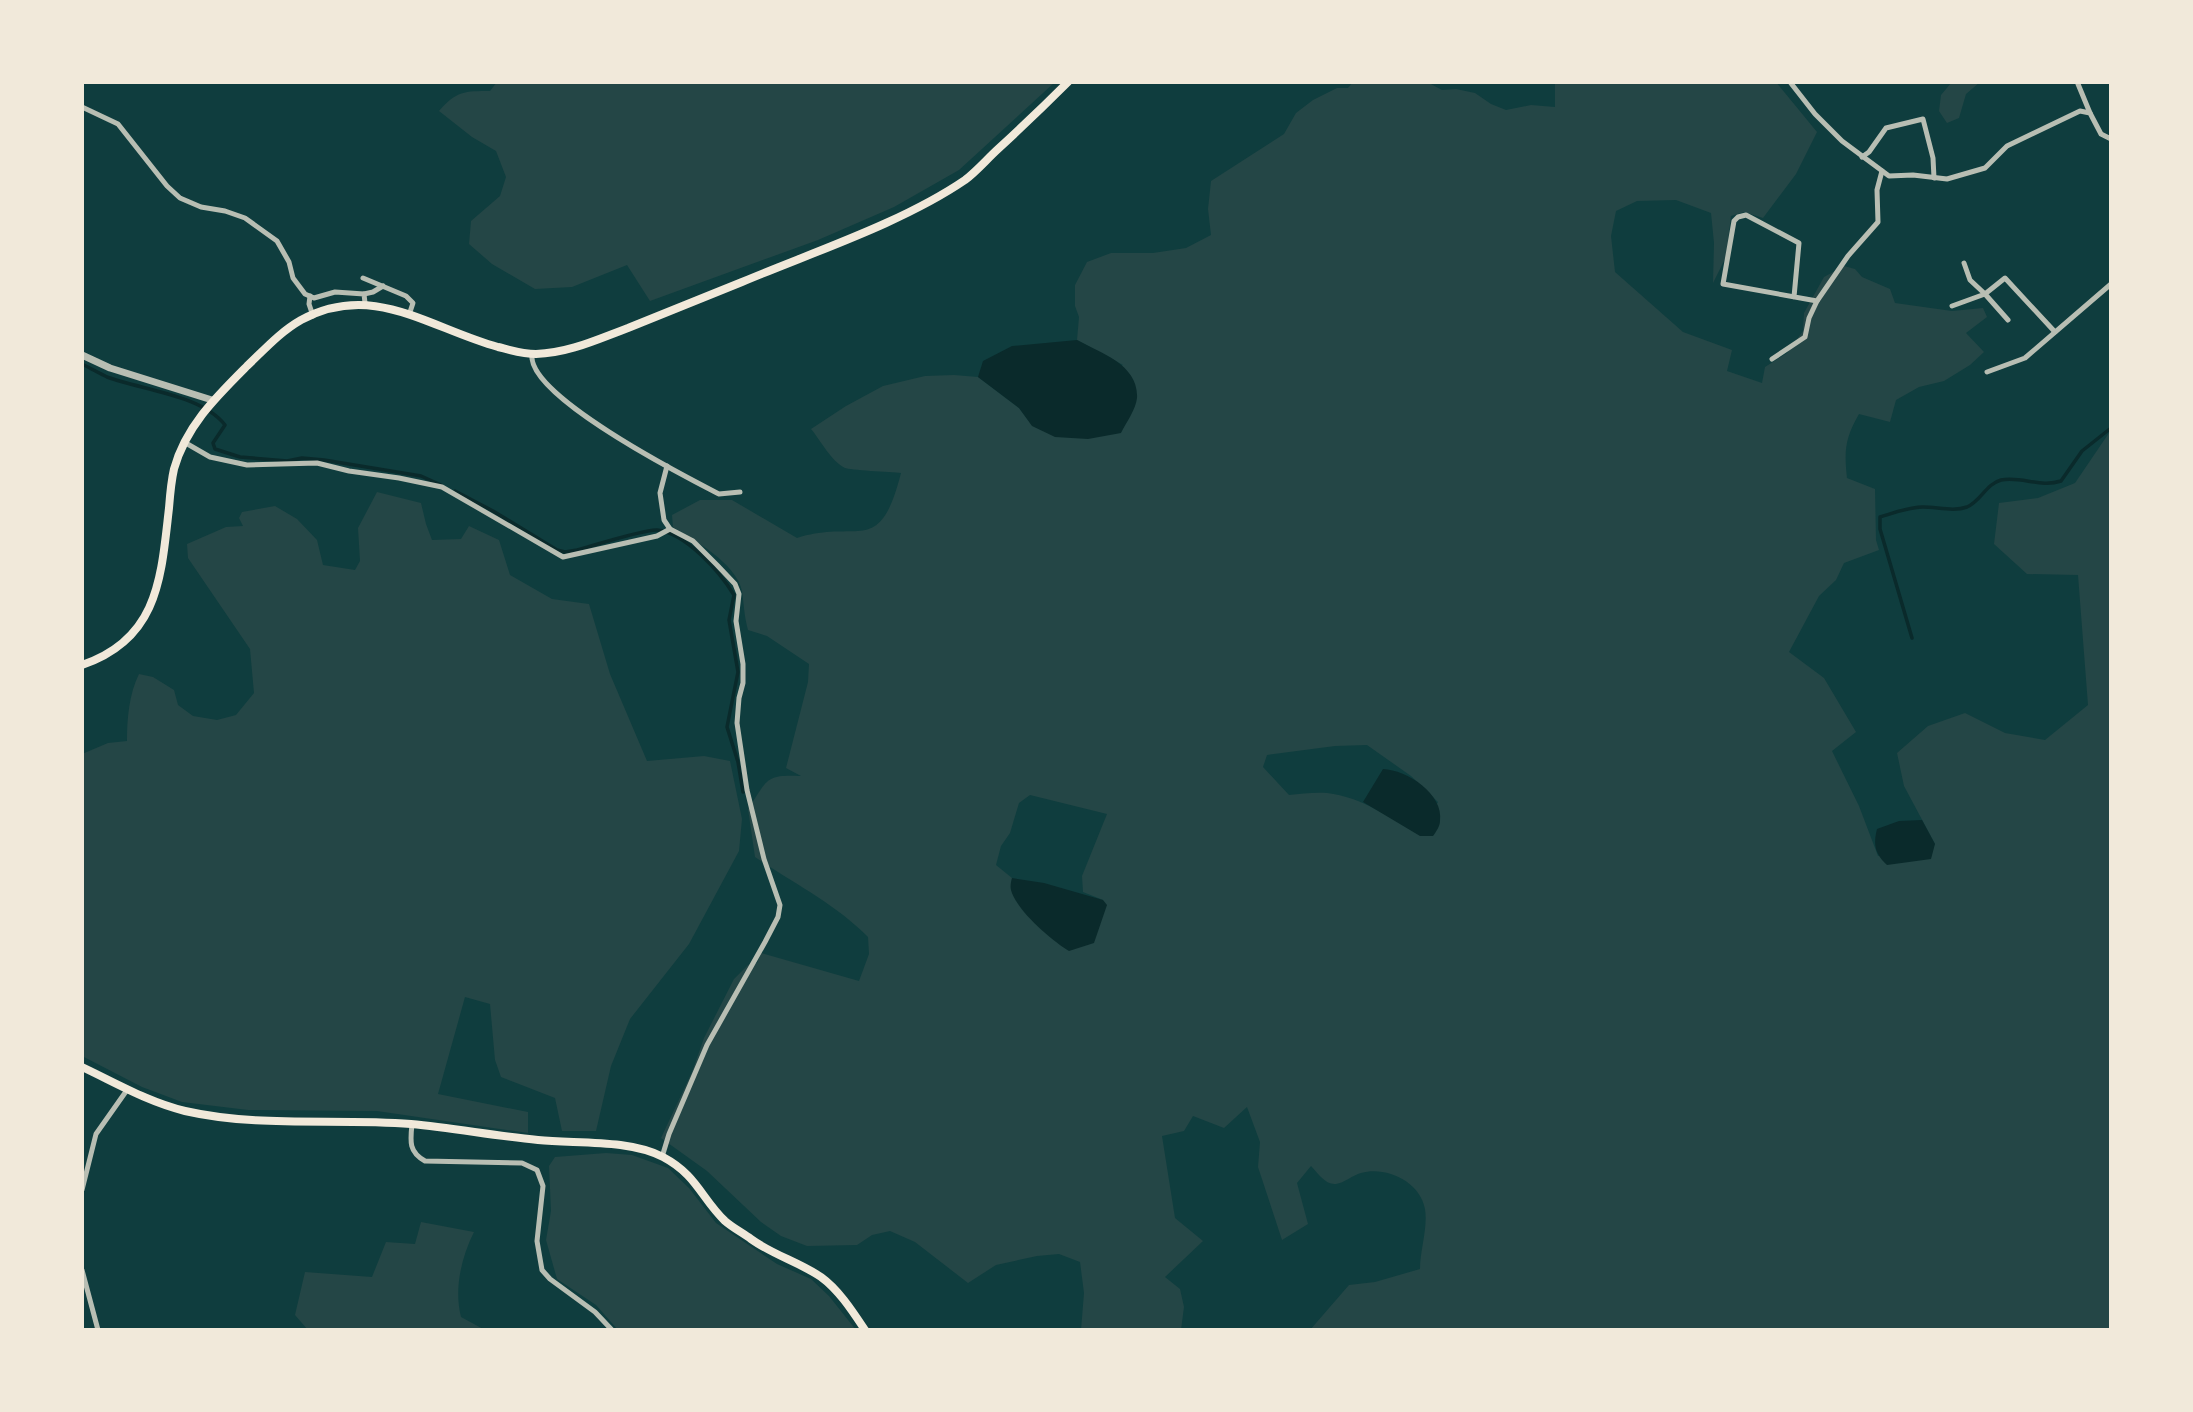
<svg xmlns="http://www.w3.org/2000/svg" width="2193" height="1412" viewBox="0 0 2193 1412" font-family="'Fira Sans Condensed',sans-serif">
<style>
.green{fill:#244646;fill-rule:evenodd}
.water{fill:#0a2a2b}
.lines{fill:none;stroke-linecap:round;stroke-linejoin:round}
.stream{stroke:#0a2a2b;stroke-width:3.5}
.minor{stroke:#b8beb3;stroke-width:5}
.tertiary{stroke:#b8beb3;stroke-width:7}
.secondary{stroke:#f1e9da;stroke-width:8}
</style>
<rect width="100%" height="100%" fill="#0f3d3e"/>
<g class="green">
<path d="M497 82H1055L959 170 894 207 818 240 650 301 627 265 572 287 535 289 492 264 469 244 471 221 500 196 506 177 496 151 472 137 439 111C456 91 465 91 490 91Z"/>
<path d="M1353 82H1427L1442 90 1456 89 1475 93 1491 104 1506 110 1531 105 1555 107V82H1776L1817 132 1796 174 1763 218 1744 212 1731 216 1726 257 1713 283 1714 243 1711 213 1676 200 1637 201 1616 211 1611 236 1615 272 1683 332 1732 350 1727 371 1762 383 1765 367 1787 353 1803 331 1804 313 1824 277 1844 266 1855 269 1862 277 1890 289 1895 303 1952 311 1983 308 1987 317 1966 333 1984 352 1970 365 1944 381 1919 387 1896 400 1890 422 1859 414C1845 438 1844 451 1847 478L1875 489 1876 540 1879 550 1844 563 1836 580 1819 596 1789 652 1824 678 1856 732 1832 751 1859 806 1878 856 1935 844 1904 786 1897 753 1928 726 1965 713 2005 733 2045 740 2088 705 2078 575 2027 574 1994 544 1999 503 2038 498 2075 483 2111 430V1330H1310L1349 1285 1375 1282 1420 1269C1420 1250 1428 1228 1425 1209 1420 1182 1387 1166 1361 1173 1353 1175 1344 1183 1336 1184 1325 1185 1318 1173 1311 1166L1297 1183 1308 1224 1282 1240 1258 1167 1260 1142 1247 1107 1224 1128 1193 1116 1184 1131 1162 1136 1175 1218 1203 1241 1165 1277 1180 1289 1184 1307 1181 1330H1081L1084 1293 1080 1262 1059 1254 1037 1256 996 1265 968 1283 915 1242 890 1231 872 1235 857 1245 807 1246 781 1236 761 1222 707 1171 661 1138 692 1072 704 1038 734 979 748 965 757 963 761 953 859 981 869 954 868 937C836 904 793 883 755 857L748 809C768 780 764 774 801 776L786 768 808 682 809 664 767 636 748 630C744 615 744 605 742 591 736 563 695 541 673 527L672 515 700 500H732L797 538C859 518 879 559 901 473 891 472 849 470 845 468 831 461 821 441 811 429L846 406 883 386 925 376 954 375 978 377 1019 408 1033 426 1123 365 1077 340 1079 317 1075 306V285L1087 262 1111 253H1153L1186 248 1211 235 1208 209 1211 181 1284 134 1296 113 1313 100 1337 88H1348ZM1367 745 1411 776 1438 802 1420 835C1390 818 1362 797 1327 793 1314 792 1301 794 1289 795L1263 767 1267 755 1335 746ZM1030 795 1107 814 1082 876 1083 892 1103 900 1011 890 1012 878 996 865 1001 846 1010 833 1019 803Z"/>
<path d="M1952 82H1980L1966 94 1959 118 1947 123 1939 111 1941 95Z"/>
<path d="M377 492 421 503 426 524 432 540 461 539 469 526 499 540 510 575 552 599 589 604 610 674 647 761 704 756 730 761 742 819 739 851 689 944 630 1019 611 1066 596 1131H562L555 1098 501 1077 495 1060 490 1004 465 997 438 1094 528 1112V1133L377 1111 248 1110 182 1102 142 1087 82 1056V754L108 743 127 741C127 719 129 694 139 674L153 677 174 690 178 705 193 716 217 720 236 715 254 693 250 649 188 558 187 544 226 527 243 526 239 518 242 512 275 506 297 519 317 540 323 565 355 570 360 561 358 528Z"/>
<path d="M606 1153 632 1155 668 1168 689 1188 716 1223 777 1264 811 1279 829 1296 856 1330H618L596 1305 557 1279 546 1240 551 1211 549 1166 555 1157Z"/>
<path d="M421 1222 474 1232C461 1258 454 1289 461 1317L485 1330H308L295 1315 305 1272 372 1277 386 1242 415 1244Z"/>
</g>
<g class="water">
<path d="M1077 340C1101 353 1139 365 1137 398 1136 409 1126 423 1121 433L1088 439 1055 437 1032 426 1019 408 978 377 983 361 1012 346Z"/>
<path d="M1383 769C1407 770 1444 794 1440 821 1440 826 1436 832 1433 836H1420L1363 802Z"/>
<path d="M1922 820 1935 844 1931 859 1887 865C1875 854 1873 845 1877 829L1899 821Z"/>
<path d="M1012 878 1044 883 1103 900 1107 905 1094 943 1069 951C1052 941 1016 910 1011 890 1010 886 1011 882 1012 878Z"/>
</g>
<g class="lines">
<g class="stream">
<path d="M82 364C90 368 99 373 107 377 142 390 202 395 225 425L213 443 215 449 240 457 287 461 302 458 324 460 421 476 441 485"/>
<path d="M455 491 493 511 557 550 565 552 577 550C592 546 645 529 657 530 686 533 720 572 734 595L729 620 738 672 727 727 738 762 743 792"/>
<path d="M1912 638 1880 529V517C1894 513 1908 507 1923 507 1937 507 1954 512 1967 507 1981 501 1986 484 2001 480 2022 476 2040 488 2061 481L2082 451 2111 428"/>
</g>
<g class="minor">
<path d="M1790 82 1815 114 1842 141 1889 176 1913 175 1947 179 1985 168 2007 146 2080 111 2090 113 2101 134 2111 139"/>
<path d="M2078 84 2090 113"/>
<path d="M82 107 118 124 167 186 180 198 201 207 225 211 245 218 277 241 289 262 293 278 305 294 314 298 335 292 364 294 365 303"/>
<path d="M1862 157 1869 152 1886 128 1923 119 1933 158 1934 178"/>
<path d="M363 278 406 296 413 303 409 315"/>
<path d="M364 294 373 292 383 286"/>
<path d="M310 296 309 304 313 316"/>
<path d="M1794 297 1799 243 1746 215 1738 217 1734 221 1723 284 1817 301 1848 256 1878 222 1877 190 1882 171"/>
<path d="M1952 306 1985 294 1970 280 1964 263"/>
<path d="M2008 320 1985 294 2005 278 2055 332"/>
<path d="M532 354C526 395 684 476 719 494L740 492"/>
<path d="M1772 359 1805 337 1809 318 1817 301"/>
<path d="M1987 372 2025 358 2111 284"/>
<path d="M184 442 210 457 247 465 317 463 349 471 399 478 442 487 563 557 657 536 670 529"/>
<path d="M412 1124C410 1142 409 1152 425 1161L522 1163 537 1170 543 1186 537 1241 542 1270 550 1279 595 1312 612 1330"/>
<path d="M662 1157 669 1134 707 1045 765 942 778 917 780 905 764 859 747 790 737 723 739 698 743 683V664L736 621 739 594 735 584 717 565 693 541 670 529 664 520 660 493 667 466"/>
<path d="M82 1190 96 1134 127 1090"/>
<path d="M82 1270 98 1330"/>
</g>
<path class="tertiary" d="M82 355 110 368 212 400"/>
<g class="secondary">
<path d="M82 665C159 639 161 577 169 508 170 495 171 482 174 469 186 426 216 397 247 366 265 349 280 332 301 320 373 281 429 328 498 347 510 350 523 354 536 354 569 353 598 339 628 328 666 313 704 297 742 282 813 252 902 223 965 180 977 171 987 159 998 149 1022 127 1045 105 1068 82"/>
<path d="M82 1067C116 1083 148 1102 185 1111 260 1128 335 1118 411 1124 454 1128 495 1136 538 1140 576 1144 628 1139 663 1157 697 1175 701 1198 725 1221 733 1228 743 1233 751 1239 773 1255 799 1262 821 1277 839 1290 853 1312 865 1330"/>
</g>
</g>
<rect width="2193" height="1412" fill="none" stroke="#f1e9da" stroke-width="168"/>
</svg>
